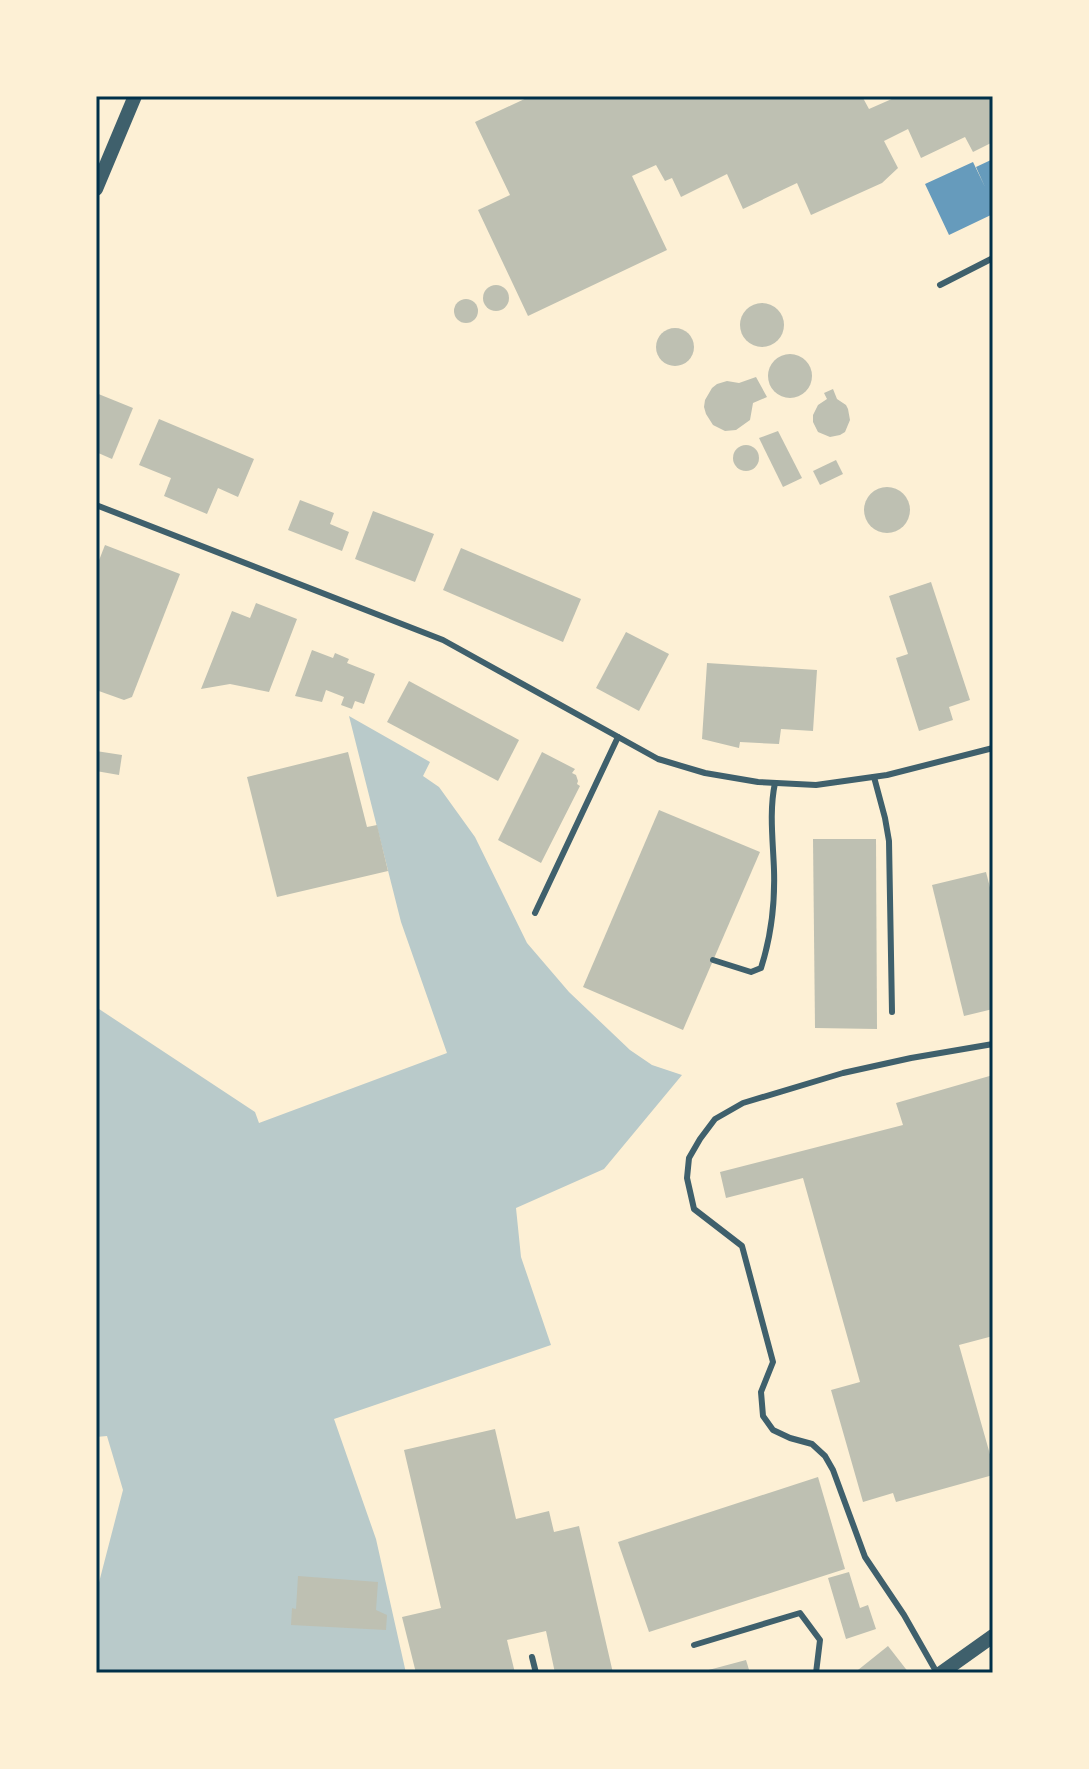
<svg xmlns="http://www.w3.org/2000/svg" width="1089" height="1769" viewBox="0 0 1089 1769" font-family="'Exo 2',sans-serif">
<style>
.green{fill:#b9caca}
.water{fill:#669bbc}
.building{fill:#bec0b2}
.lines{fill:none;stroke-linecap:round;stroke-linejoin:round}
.service{stroke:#3f606c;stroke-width:6}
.tertiary{stroke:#3f606c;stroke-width:14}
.neatline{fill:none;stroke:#003049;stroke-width:3}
</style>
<rect width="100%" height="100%" fill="#fdf0d5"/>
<path class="green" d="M349 716 430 762 423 776 439 787 475 837 527 943 569 992 630 1050 652 1065 682 1075 604 1169 516 1208 521 1257 551 1345 334 1419 376 1539 406 1673H96V1594L123 1490 107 1436 96 1437V1007L255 1112 259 1123 447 1053 401 922Z"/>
<path class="water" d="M993 159V214L949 235 925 184 973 162 985 187 976 167Z"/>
<g class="building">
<path d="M531 96H868L863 98 869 109 894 98V96H993V142L973 152 965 137 921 158 908 129 884 141 898 168 882 183 811 215 797 183 743 209 727 174 681 197 672 178 665 181 656 165 632 176 667 250 528 316 478 210 510 195 475 122Z"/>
<circle cx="496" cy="298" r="13"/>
<circle cx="466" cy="311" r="12"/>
<circle cx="762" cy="325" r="22"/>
<circle cx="675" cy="347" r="19"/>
<circle cx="790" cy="376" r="22"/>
<path d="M756 377 767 397 753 403 750 420 736 430 725 431 713 425 706 414 704 407 705 400 712 388 717 384 727 381 739 383Z"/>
<path d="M833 389 837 399 846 405 848 409 850 420 845 432 840 435 830 437 818 432 813 422V415L818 405 827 399 824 393Z"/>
<path d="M96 393 133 408 112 459 96 452Z"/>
<path d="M159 419 254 459 238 497 218 488 207 514 164 496 171 478 139 465Z"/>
<path d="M778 431 802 478 783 487 759 438Z"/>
<circle cx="746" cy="458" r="13"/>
<path d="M836 460 843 474 820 485 813 471Z"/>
<circle cx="887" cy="510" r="23"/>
<path d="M300 500 334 513 330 524 349 532 342 551 288 530Z"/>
<path d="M373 511 434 534 415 582 355 559Z"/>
<path d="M105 545 180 574 132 697 124 700 96 690V568Z"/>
<path d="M461 548 581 599 563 642 443 590Z"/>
<path d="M931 582 970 700 949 707 953 720 919 731 896 658 908 654 889 596Z"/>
<path d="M256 603 297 619 269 692 230 684 201 689 232 611 250 618Z"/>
<path d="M626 632 669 654 639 711 596 688Z"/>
<path d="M312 650 333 658 335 653 349 659 347 663 375 674 364 704 355 701 352 709 341 705 344 697 326 690 322 702 295 696Z"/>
<path d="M707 663 817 670 813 731 781 729 779 744 740 742 739 748 702 739Z"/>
<path d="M409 681 519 740 498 781 387 722Z"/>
<path d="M96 751 122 755 119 775 96 771Z"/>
<path d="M348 752 367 827 377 825 388 871 277 897 247 777Z"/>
<path d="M542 752 575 769 572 773 576 775 578 781 577 784 580 786 541 863 498 840Z"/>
<path d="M659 810 760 852 683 1030 583 987Z"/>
<path d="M813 839H876L877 1029 815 1028Z"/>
<path d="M986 872 993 899V1009L964 1016 932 885Z"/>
<path d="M993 1075V1336L959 1345 993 1465V1475L896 1502 893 1493 863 1502 831 1390 860 1382 803 1178 726 1198 720 1172 903 1125 896 1103Z"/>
<path d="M495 1429 516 1519 549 1511 554 1532 579 1526 613 1673H555L546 1631 507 1640 515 1673H416L402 1617 441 1608 404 1450Z"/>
<path d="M818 1477 845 1569 649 1632 618 1542Z"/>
<path d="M849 1572 860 1608 868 1605 876 1629 846 1639 828 1578Z"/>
<path d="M298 1576 378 1582 376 1610 387 1615 386 1630 291 1625 292 1608 296 1609Z"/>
<path d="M888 1646 909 1673H860L858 1670Z"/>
<path d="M746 1660 750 1673H701V1672Z"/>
</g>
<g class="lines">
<g class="service">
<path d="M940 285 993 258"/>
<path d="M96 505 443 640 658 759 705 773 758 782 816 785 887 775 993 748"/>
<path d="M874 777 885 818 889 841 892 1012"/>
<path d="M535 913 618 737"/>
<path d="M713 960 751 972 761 968C771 937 775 902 774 870 773 841 769 811 775 783"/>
<path d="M694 1645 800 1613 820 1640 816 1673"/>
<path d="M532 1657 536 1673"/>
<path d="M937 1673 904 1615 865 1557 833 1470 825 1456 812 1444 790 1438 773 1430 763 1416 761 1392 773 1362 742 1246 694 1209 687 1178 689 1158 700 1139 715 1119 743 1103 843 1073 911 1058 993 1044"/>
</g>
<g class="tertiary">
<path d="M96 189 135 96"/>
<path d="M941 1673 993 1636"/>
</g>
</g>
<rect width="1089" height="1769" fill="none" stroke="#fdf0d5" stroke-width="196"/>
<rect x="98" y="98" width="893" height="1573" class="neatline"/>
</svg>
